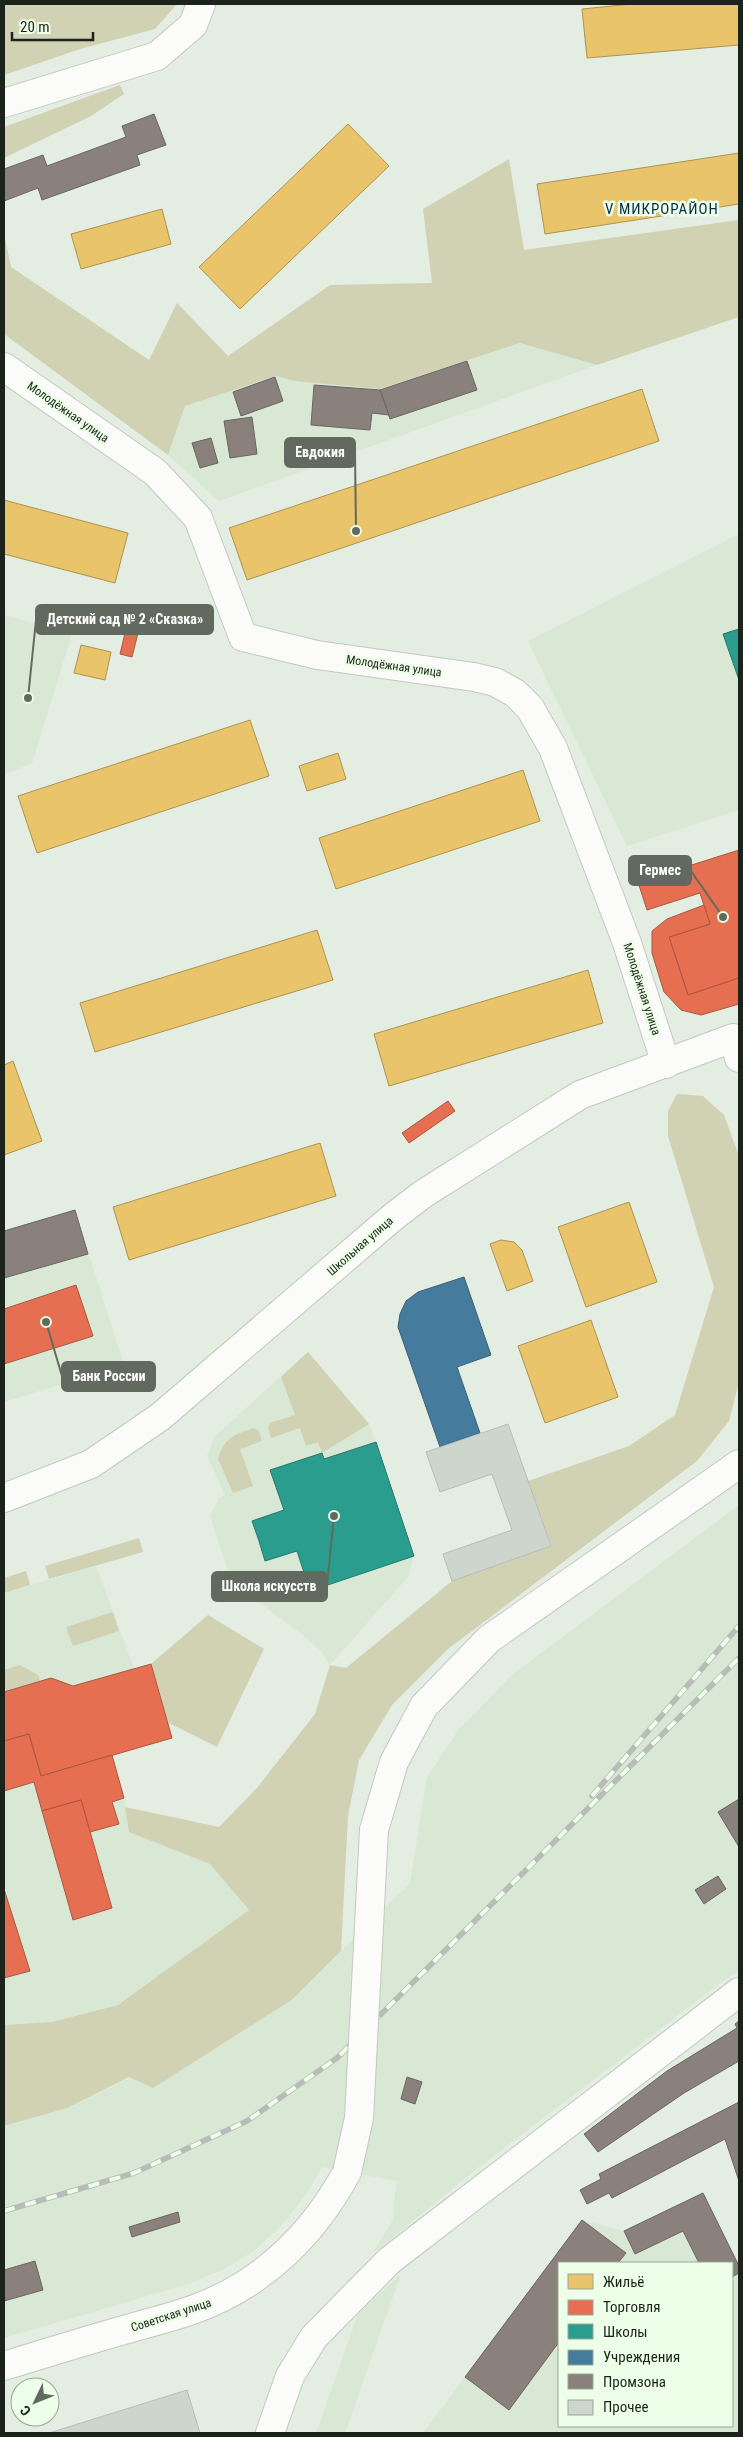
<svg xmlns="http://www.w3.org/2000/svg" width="743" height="2437" viewBox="0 0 743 2437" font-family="'Roboto Condensed',sans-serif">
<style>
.built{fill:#d8e8d4;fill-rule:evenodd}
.green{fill:#d1d1b4}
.homes{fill:#e9c46a;stroke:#ac9452}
.shops{fill:#e76f51;stroke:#aa5841}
.schools{fill:#2a9d8f;stroke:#26786c}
.public{fill:#457b9d;stroke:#396176}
.industry{fill:#8a817c;stroke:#69655f}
.building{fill:#cdd6cd;stroke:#b6bfb7}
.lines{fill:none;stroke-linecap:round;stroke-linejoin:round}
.minor-casing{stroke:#c2c9c0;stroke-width:30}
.secondary-casing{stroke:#c2c9c0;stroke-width:30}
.minor{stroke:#fbfcfa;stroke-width:28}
.secondary{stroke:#fbfcfa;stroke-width:28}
.rail-casing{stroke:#b8bbb7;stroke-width:5.5}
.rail{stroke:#edffe9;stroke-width:4;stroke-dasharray:11;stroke-linecap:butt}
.secondary-bridge-casing{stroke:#c2c9c0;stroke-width:30;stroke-linecap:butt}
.secondary-bridge{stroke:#fbfcfa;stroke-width:28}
.labels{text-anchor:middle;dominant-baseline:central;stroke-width:5;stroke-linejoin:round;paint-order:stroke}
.street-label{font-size:12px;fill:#1c231b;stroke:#edffe9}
.quarter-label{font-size:15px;letter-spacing:1px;fill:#072c44;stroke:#edffe9}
.leader{fill:none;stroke:#626a60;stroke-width:2}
.callout-dot{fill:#626a60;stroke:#edffe9;stroke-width:2}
.callout{fill:#626a60;stroke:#626a60;stroke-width:2}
.callout-label{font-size:14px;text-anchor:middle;font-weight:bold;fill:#fff}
</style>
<rect width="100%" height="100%" fill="#e4ede1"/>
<g class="built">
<path d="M521 343 597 365 219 501 168 455 185 406 276 376 294 381 380 389Z"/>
<path d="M739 534V810L627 846 528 641Z"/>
<path d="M4 615 72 634 32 763 4 775Z"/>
<path d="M75 1210 124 1365 4 1402V1231Z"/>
<path d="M308 1352 369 1424 414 1556 408 1577 330 1665 320 1650 298 1631 232 1583 210 1516 219 1498 225 1495 207 1456 214 1437Z"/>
<path d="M739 1505V1971L719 1984 478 2168 372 2254 393 2220 396 2181 322 2167 309 2190 284 2223 254 2251 222 2270 185 2285 4 2338V2126L67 2108 293 1999 410 1883 427 1777 459 1729 513 1674Z"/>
<path d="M96 1566 134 1668 151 1664 172 1738 112 1755 124 1798 129 1832 210 1864 249 1910 118 2005 52 2022 4 2025V1593Z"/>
<path d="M703 2193 739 2266V2433H423L582 2220 624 2231ZM559 2263H732V2426H559Z"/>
<path d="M401 2274 345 2433H316L358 2314Z"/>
</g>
<g class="green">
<path d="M4 4H177L155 29 80 49 4 75Z"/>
<path d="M120 85 124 94 91 116 4 158V127Z"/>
<path d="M509 159 524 250 739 220V317L597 365 520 343 380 389 294 381 276 376 185 406 168 455 4 334V234L11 267 149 360 177 303 228 356 330 285 432 283 423 209Z"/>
<path d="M677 1094 703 1096 724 1115 739 1156V1382L729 1421 697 1461 448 1649 392 1705 359 1760 348 1816 341 1951 293 1999 153 2088 129 2077 67 2108 4 2126V2025L52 2022 118 2005 249 1910 210 1864 129 1832 125 1807 219 1827 256 1789 315 1714 330 1665 346 1668 452 1581 551 1546 528 1481 629 1446 675 1415 714 1287 668 1136V1111Z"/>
<path d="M308 1352 369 1424 322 1453 318 1442 306 1446 300 1428 271 1438 268 1428 270 1423 295 1415 281 1377Z"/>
<path d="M254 1428 259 1431 262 1441 240 1449 253 1486 233 1493 218 1459C225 1437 233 1435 254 1428Z"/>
<path d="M139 1538 143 1552 49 1579 45 1566Z"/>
<path d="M26 1571 30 1585 4 1593V1578Z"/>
<path d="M113 1612 119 1631 73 1646 66 1627Z"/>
<path d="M208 1615 264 1649 217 1747 167 1722 151 1664Z"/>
<path d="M20 1665 38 1675 40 1681 4 1692V1670Z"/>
</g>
<g class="homes">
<path d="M632 4H739V45L587 58 582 9Z"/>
<path d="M348 124 389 166 240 309 199 267Z"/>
<path d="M739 153V204L545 234 537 184Z"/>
<path d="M162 209 171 244 81 269 71 234Z"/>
<path d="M642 389 659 441 247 580 229 528Z"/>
<path d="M4 500 128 533 115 583 4 554Z"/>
<path d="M81 645 111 652 105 680 74 673Z"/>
<path d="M250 720 269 776 37 853 18 796Z"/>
<path d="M338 753 346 779 307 791 299 766Z"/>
<path d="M523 770 540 821 336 889 319 838Z"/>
<path d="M317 930 333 980 95 1052 80 1003Z"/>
<path d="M588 970 603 1023 389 1086 374 1034Z"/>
<path d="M13 1061 42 1141 4 1155V1065Z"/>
<path d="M320 1143 336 1196 129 1260 113 1207Z"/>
<path d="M629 1202 657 1282 586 1307 558 1227Z"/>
<path d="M501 1240 514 1242 522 1250 533 1281 507 1291 490 1244Z"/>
<path d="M591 1320 618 1397 545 1423 518 1346Z"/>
</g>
<g class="shops">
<path d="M126 629 138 633 132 657 120 654Z"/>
<path d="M739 850V978L688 995 669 937 710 924 700 893 647 910 638 882Z"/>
<path d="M704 905 710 924 669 937 688 995 739 978V1004L701 1015 681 1010 664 992 652 953V931L667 919Z"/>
<path d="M448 1101 455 1111 409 1143 402 1133Z"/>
<path d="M76 1285 93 1336 4 1364V1309Z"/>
<path d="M151 1664 172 1738 41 1776 29 1734 4 1741V1692L51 1678 73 1686Z"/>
<path d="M29 1734 41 1776 112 1755 124 1798 112 1802 119 1824 90 1832 81 1800 42 1811 34 1782 4 1791V1741Z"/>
<path d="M81 1800 112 1908 73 1920 42 1811Z"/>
<path d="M4 1889 30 1971 4 1978Z"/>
</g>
<g class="schools">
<path d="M739 629V680L723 634Z"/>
<path d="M376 1442 414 1556 310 1591 297 1551 265 1561 259 1541 252 1521 284 1510 270 1470 322 1453 324 1459Z"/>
</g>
<path class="public" d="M464 1277 491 1355 457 1367 480 1433 440 1447 398 1327 400 1314 406 1301 418 1292Z"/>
<g class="industry">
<path d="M154 114 166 145 137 155 140 165 42 200 38 188 4 201V169L43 155 47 166 126 137 122 126Z"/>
<path d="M467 361 477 390 390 419 380 390Z"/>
<path d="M275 377 283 401 241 416 233 392Z"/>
<path d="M314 385 380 390 389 415 372 413 370 430 311 425Z"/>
<path d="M252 417 257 454 230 458 224 421Z"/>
<path d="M211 438 218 463 200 468 192 443Z"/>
<path d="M75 1210 88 1254 4 1278V1231Z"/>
<path d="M739 1799V1847L718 1812Z"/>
<path d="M718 1876 726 1889 704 1904 695 1890Z"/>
<path d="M739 2021V2061L684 2093 598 2152 584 2134 667 2071 737 2028 735 2024Z"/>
<path d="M407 2077 422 2082 415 2104 401 2099Z"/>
<path d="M739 2102V2181L725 2139 612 2198 609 2193 587 2204 580 2190 601 2179 599 2174Z"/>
<path d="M703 2193 739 2266V2273L732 2277V2263H699L683 2231 635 2254 624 2231Z"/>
<path d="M178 2212 180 2222 132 2237 129 2227Z"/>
<path d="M582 2220 626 2253 618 2263H559V2342L509 2410 465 2377Z"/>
<path d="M35 2261 43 2290 4 2301V2270Z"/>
</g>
<g class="building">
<path d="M508 1424 551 1546 452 1581 443 1554 512 1530 492 1474 440 1492 426 1452Z"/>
<path d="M187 2390 200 2433H49Z"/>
</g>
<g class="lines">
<g class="minor-casing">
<g id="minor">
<path d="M4 103 157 56 193 25 201 4"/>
<path d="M4 367 155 472 198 518 243 637 317 655 474 677 495 682 515 693 530 708 553 748 627 943 666 1064"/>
<path d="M270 2433 290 2376 314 2337 390 2260 739 1992"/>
</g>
</g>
<g class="secondary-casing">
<g id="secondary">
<path d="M4 1498 91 1464 160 1417 393 1217 423 1194 580 1095 733 1038 739 1058"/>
<path d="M374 1830 394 1762 424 1706 489 1639 739 1464"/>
<path d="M4 2366C46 2353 88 2340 131 2328 154 2321 178 2316 200 2307 265 2282 314 2233 347 2172"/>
</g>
</g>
<use href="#minor" class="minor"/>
<use href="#secondary" class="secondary"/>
<g class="rail-casing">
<g id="rail">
<path d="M592 1796 739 1626"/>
<path d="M4 2211 134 2173 247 2121 337 2058 739 1658"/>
</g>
</g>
<use href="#rail" class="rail"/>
<g class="secondary-bridge-casing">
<path id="secondary-bridge" d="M347 2172 359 2118 374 1830"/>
</g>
<use href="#secondary-bridge" class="secondary-bridge"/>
</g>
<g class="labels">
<g class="street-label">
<text transform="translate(68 412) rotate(35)">Молодёжная улица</text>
<text transform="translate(394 666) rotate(8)">Молодёжная улица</text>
<text transform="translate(642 989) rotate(72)">Молодёжная улица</text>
<text transform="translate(360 1246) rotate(-41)">Школьная улица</text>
<text transform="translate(171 2315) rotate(-18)">Советская улица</text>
</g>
<g class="quarter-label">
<text x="662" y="209">V МИКРОРАЙОН</text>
</g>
</g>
<path class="leader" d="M356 531L355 452M28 698L36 620M723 917L691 871M46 1322L62 1376M334 1516L327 1586"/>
<g class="callout-dot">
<circle cx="356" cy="531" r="5"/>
<circle cx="28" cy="698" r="5"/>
<circle cx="723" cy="917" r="5"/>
<circle cx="46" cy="1322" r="5"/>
<circle cx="334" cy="1516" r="5"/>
</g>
<g class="callout">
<rect x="285" y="438" width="70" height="29" rx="5"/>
<rect x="36" y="605" width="177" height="29" rx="5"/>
<rect x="629" y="856" width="62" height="29" rx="5"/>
<rect x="62" y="1362" width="93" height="29" rx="5"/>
<rect x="212" y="1572" width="115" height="29" rx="5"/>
</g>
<g class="callout-label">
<text x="320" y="457">Евдокия</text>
<text x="125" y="624">Детский сад № 2 «Сказка»</text>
<text x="660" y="875">Гермес</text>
<text x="109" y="1381">Банк России</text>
<text x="269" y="1591">Школа искусств</text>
</g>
<rect width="743" height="2437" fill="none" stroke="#1c231b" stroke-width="10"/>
<rect x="558" y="2262" width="175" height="165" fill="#edffe9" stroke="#99a797"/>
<rect x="568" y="2274" width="25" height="15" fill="#e9c46a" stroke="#99a797"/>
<text x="603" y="2287" font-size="15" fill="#1c231b">Жильё</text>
<rect x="568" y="2300" width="25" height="15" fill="#e76f51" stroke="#99a797"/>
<text x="603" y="2312" font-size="15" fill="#1c231b">Торговля</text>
<rect x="568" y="2324" width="25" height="15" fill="#2a9d8f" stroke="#99a797"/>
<text x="603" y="2337" font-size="15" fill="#1c231b">Школы</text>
<rect x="568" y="2350" width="25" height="15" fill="#457b9d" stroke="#99a797"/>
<text x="603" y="2362" font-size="15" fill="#1c231b">Учреждения</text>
<rect x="568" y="2374" width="25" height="15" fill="#8a817c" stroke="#99a797"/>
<text x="603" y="2387" font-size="15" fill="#1c231b">Промзона</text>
<rect x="568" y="2400" width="25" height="15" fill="#cdd6cd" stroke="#99a797"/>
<text x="603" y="2412" font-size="15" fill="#1c231b">Прочее</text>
<g transform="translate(35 2402) rotate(227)"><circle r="24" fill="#edffe9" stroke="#99a797"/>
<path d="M0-4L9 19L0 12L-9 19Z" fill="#626a60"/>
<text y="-8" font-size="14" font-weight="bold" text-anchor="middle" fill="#1c231b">С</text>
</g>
<path d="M12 32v8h81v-8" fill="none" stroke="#1c231b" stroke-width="2.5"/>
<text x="20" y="32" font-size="15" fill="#1c231b" stroke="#edffe9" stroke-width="4" paint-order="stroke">20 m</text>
</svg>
